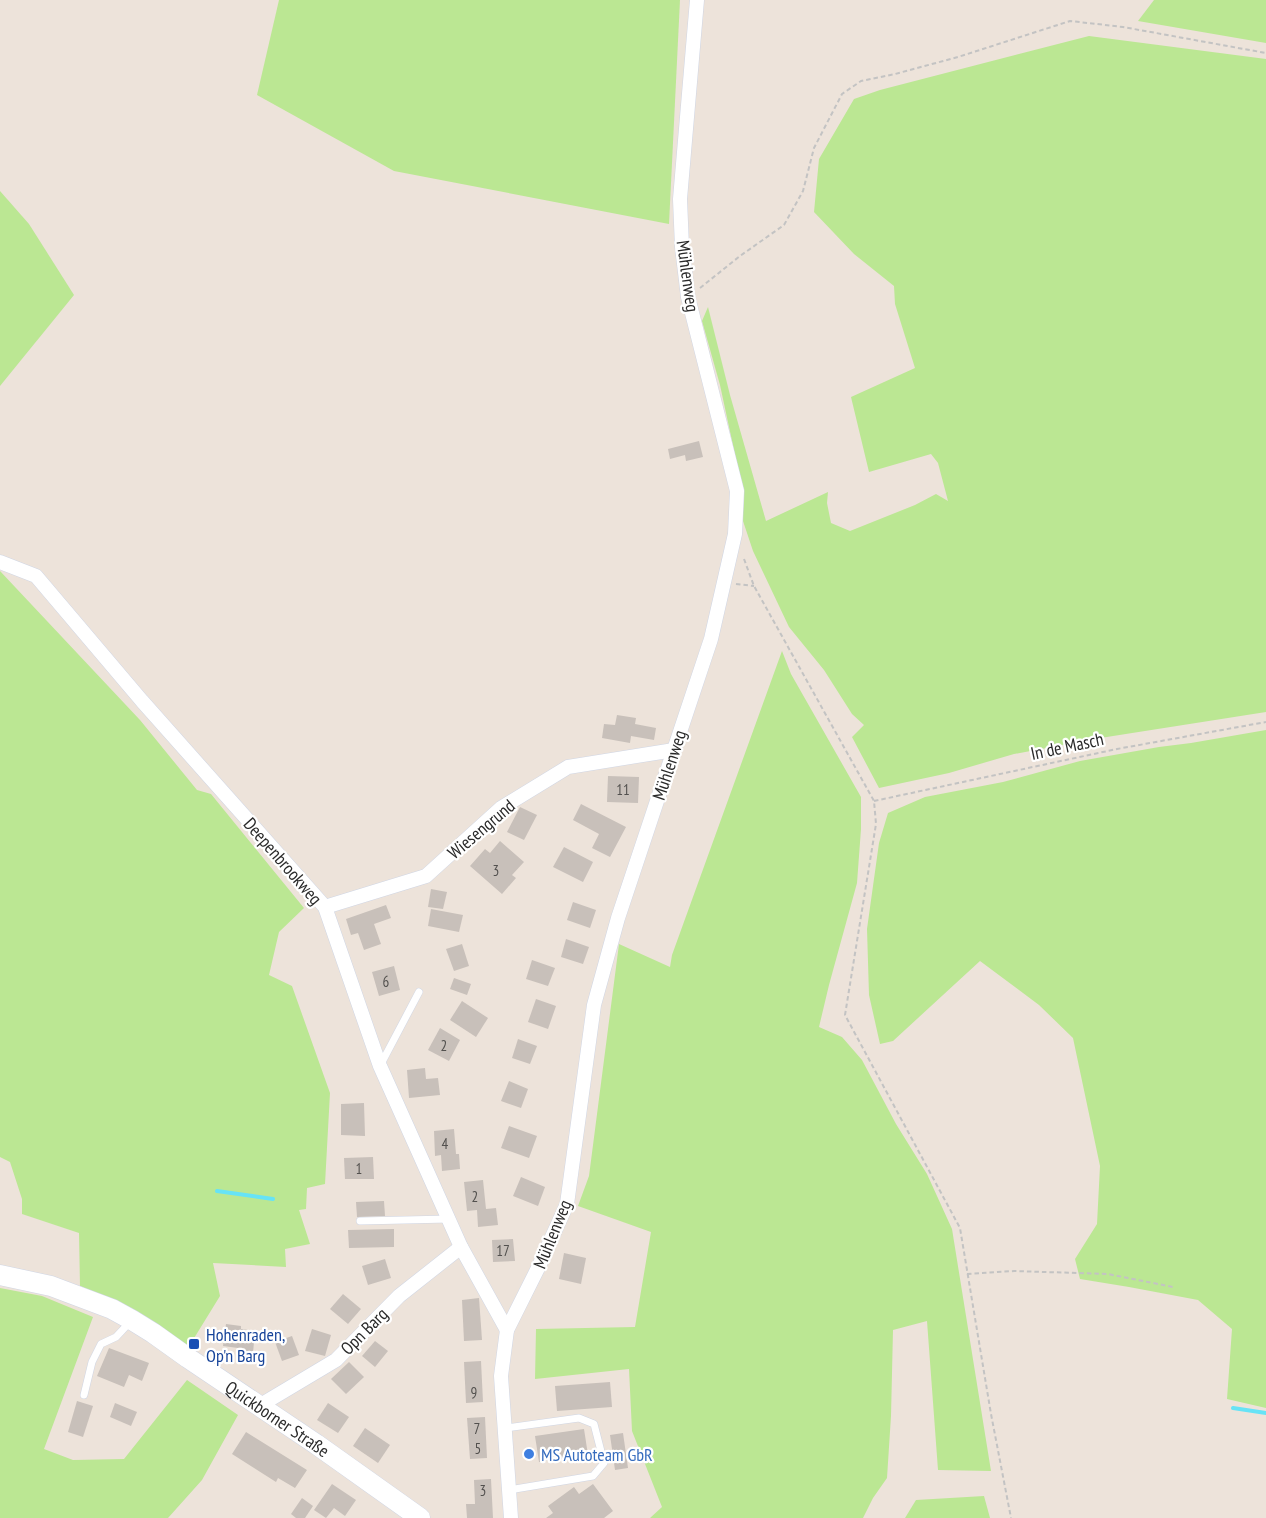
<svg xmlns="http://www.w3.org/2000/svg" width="1266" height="1518" viewBox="0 0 1266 1518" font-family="'PT Sans Narrow',sans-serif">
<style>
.green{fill:#bbe793}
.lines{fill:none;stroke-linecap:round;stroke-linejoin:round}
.stream{stroke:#67e3f6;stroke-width:4}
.building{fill:#c8c0ba}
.lane-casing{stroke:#d0d6e4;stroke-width:8}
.street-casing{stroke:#d0d6e4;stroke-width:15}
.secondary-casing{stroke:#d0d6e4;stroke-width:21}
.path{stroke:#c3c3c3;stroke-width:2;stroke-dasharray:4.5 3;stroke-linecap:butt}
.lane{stroke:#fff;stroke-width:7}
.street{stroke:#fff;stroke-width:14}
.secondary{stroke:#fff;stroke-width:20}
.transit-dot{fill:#1a4fb4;stroke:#fff;stroke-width:2}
.shop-dot{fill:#3f7fe0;stroke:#fff;stroke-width:2}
.labels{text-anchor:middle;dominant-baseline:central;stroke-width:4.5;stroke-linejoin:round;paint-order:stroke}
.number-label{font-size:15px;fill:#52504e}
.street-label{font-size:18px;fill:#2a2a2a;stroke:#fff}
.transit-label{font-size:18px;fill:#164399;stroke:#fff;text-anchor:start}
.shop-label{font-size:18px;fill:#366cbe;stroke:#fff;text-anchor:start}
</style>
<rect width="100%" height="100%" fill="#ede3da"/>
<g class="green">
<path d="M279 0H680L669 224 394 171 257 95Z"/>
<path d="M1154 0H1266V43L1138 21Z"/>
<path d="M1089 36 1266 59V712L1094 739 1014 754 949 773 879 788 852 737 864 725 852 714 824 670 789 627 753 551 741 515 737 464 720 385 702 321 708 307 730 395 766 521 828 492 827 503 831 523 850 531 915 505 936 494 948 501 938 463 931 454 869 472 851 397 915 368 895 304 894 286 854 254 814 212 819 159 854 99 880 90Z"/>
<path d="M0 191 29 224 74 295 0 386Z"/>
<path d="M0 571 140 720 197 790 211 794 304 908 279 932 269 975 292 986 330 1093 325 1184 307 1188 306 1209 299 1210 310 1244 285 1249 286 1267 213 1263 220 1296 188 1348 130 1309 80 1286 79 1233 22 1214V1199L10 1162 0 1157Z"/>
<path d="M782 651 791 674 861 797V829L857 883 829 985 819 1027 842 1037 862 1060 896 1124 927 1174 952 1229 991 1471 938 1470 927 1321 893 1330 891 1416 887 1478 873 1498 863 1518H650L662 1507 632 1431 629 1369 535 1379 536 1329 635 1327 651 1232 578 1206 589 1176 619 944 670 967 672 955Z"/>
<path d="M1266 730V1408L1227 1399 1232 1329 1198 1300 1129 1287 1080 1279 1075 1259 1097 1224 1100 1166 1073 1038 1039 1005 980 961 893 1041 880 1044 869 995 867 929 879 843 888 813 925 797 1003 782 1080 761 1159 747 1191 743Z"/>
<path d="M0 1288 42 1296 93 1317 44 1449 73 1460 124 1459 187 1380 238 1415 202 1480 168 1518H0Z"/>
<path d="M984 1496 990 1518H905L916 1500Z"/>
</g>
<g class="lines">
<g class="stream">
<path d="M217 1191 273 1199"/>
<path d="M1233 1408 1266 1413"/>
</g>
</g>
<g class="building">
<path d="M699 441 703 457 686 461 685 455 670 459 668 449Z"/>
<path d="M617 715 636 718 635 724 656 728 654 740 631 736 630 743 602 738 604 724 615 725Z"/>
<path d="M608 776 639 777 638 803 607 802Z"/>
<path d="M581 804 626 827 610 857 592 848 599 834 573 820Z"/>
<path d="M520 807 537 815 524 840 507 832Z"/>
<path d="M500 841 524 862 512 875 516 878 502 894 470 866 485 849 490 853Z"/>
<path d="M564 847 593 862 583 882 553 867Z"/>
<path d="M431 889 447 892 443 909 428 907Z"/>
<path d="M573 902 596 910 590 928 567 920Z"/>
<path d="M386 905 391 918 374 924 381 944 364 950 358 933 351 935 346 919Z"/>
<path d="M431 909 463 915 459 932 428 926Z"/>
<path d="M566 939 589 947 583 964 561 957Z"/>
<path d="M462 944 469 966 454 971 446 949Z"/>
<path d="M532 960 555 968 548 986 526 979Z"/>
<path d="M394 966 400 990 379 996 372 972Z"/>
<path d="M454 978 471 984 467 995 450 989Z"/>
<path d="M536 999 556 1006 548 1029 528 1022Z"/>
<path d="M462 1001 488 1018 476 1037 450 1020Z"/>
<path d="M440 1028 460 1040 449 1061 428 1050Z"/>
<path d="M518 1039 537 1046 530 1064 512 1058Z"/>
<path d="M425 1068 426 1079 438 1078 440 1095 409 1098 407 1070Z"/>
<path d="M509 1081 528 1089 521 1108 501 1101Z"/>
<path d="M364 1103 365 1136 341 1135V1104Z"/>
<path d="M509 1126 537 1136 529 1158 501 1148Z"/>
<path d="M454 1129 456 1154H459L460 1169 442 1171 441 1155 435 1156 434 1131Z"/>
<path d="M373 1157 374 1179H345L344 1158Z"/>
<path d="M521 1177 545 1187 538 1206 513 1196Z"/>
<path d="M483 1180 486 1209 496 1208 498 1225 478 1227 477 1210 467 1211 464 1182Z"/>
<path d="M384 1201 385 1216 357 1217 356 1202Z"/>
<path d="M394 1229V1247L349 1248 348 1230Z"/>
<path d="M513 1239 515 1261 493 1262 492 1240Z"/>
<path d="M564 1253 586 1258 581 1284 559 1279Z"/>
<path d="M385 1259 391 1278 368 1285 362 1266Z"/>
<path d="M343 1294 361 1309 348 1324 330 1309Z"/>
<path d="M479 1298 482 1340 464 1341 462 1300Z"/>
<path d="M226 1324 241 1326V1329L255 1331 253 1353 238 1351V1348L223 1346Z"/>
<path d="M312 1329 331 1335 325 1356 305 1351Z"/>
<path d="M292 1336 299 1355 282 1361 275 1342Z"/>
<path d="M375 1341 388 1351 375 1367 362 1356Z"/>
<path d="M109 1348 149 1363 142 1381 129 1375 124 1387 97 1376Z"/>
<path d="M481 1361 483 1402 466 1403 464 1362Z"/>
<path d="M349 1362 364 1377 346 1394 331 1379Z"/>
<path d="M610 1382 612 1407 557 1411 555 1386Z"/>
<path d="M77 1401 93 1406 83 1437 68 1432Z"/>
<path d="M115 1403 137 1412 131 1426 110 1417Z"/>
<path d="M328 1403 349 1417 338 1433 317 1420Z"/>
<path d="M485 1417 487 1458 470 1459 467 1418Z"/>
<path d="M365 1428 390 1445 378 1463 353 1446Z"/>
<path d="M584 1429 588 1455 539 1462 535 1436Z"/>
<path d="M246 1432 307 1470 295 1488 278 1478 276 1482 232 1454Z"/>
<path d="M623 1433 628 1468 615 1470 610 1435Z"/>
<path d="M491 1479 493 1518H467L466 1504H475L474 1480Z"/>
<path d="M332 1484 356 1500 345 1516 334 1508 326 1518 314 1510Z"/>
<path d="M593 1484 613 1511 604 1518H546L553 1513 548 1506 574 1487 579 1494Z"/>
<path d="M302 1498 313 1506 305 1518H296L291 1514Z"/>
</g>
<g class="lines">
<g class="lane-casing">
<g id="lane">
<path d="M381 1064 419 992"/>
<path d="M360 1221 449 1219"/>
<path d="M84 1395 92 1362 101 1344 116 1337 130 1322"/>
<path d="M506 1428 579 1418 594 1424 604 1463 593 1476 509 1490"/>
</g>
</g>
<g class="street-casing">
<g id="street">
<path d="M0 562 36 576 142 701 325 907 380 1066 461 1247 507 1330"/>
<path d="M325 907 426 876 501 808 568 767 674 750"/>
<path d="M259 1406 336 1360 399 1296 461 1247"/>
<path d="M511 1518 501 1376 507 1330 539 1266 567 1204 594 1005 618 918 711 639 735 534 737 491 688 297 682 247 680 199 697 0"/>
</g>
</g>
<g class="secondary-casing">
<g id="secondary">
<path id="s1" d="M0 1275 51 1286 112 1309 132 1320 153 1333 188 1358 316 1444 420 1518"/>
</g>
</g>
<g class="path">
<path d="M700 288 740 256 784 225 803 191 814 148 842 94 861 81 895 74 958 57 1070 21 1123 27 1266 53"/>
<path d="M744 559 754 586 874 801 876 824 845 1015 960 1228 991 1414 1011 1518"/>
<path d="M736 584 754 586"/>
<path d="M874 801 1117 749 1266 722"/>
<path d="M967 1274 1014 1271 1108 1274 1173 1287"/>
</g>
<use href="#lane" class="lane"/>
<use href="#street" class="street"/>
<use href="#secondary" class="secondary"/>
</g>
<rect class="transit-dot" x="188" y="1338" width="12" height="12" rx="3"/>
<circle class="shop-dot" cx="529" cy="1454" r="6"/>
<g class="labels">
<g class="number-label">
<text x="623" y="789">11</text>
<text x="496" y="870">3</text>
<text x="386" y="981">6</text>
<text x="444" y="1045">2</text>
<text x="445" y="1143">4</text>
<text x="359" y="1168">1</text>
<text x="475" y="1196">2</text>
<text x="503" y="1250">17</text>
<text x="474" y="1392">9</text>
<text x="477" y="1428">7</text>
<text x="478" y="1448">5</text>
<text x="483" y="1490">3</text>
</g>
<g class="street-label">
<text transform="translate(688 276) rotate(82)">Mühlenweg</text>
<text transform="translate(1067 746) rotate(-12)">In de Masch</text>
<text transform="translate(669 765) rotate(-72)">Mühlenweg</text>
<text transform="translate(481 829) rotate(-40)">Wiesengrund</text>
<text transform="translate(283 861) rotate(49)">Deepenbrookweg</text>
<text transform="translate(552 1234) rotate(-68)">Mühlenweg</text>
<text transform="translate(364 1331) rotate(-45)">Opn Barg</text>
<text stroke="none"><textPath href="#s1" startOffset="316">Quickborner Straße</textPath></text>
</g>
<g class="transit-label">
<text x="206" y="1334">Hohenraden,<tspan x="206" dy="21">Op'n Barg</tspan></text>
</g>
<g class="shop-label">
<text x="541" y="1454">MS Autoteam GbR</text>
</g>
</g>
</svg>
